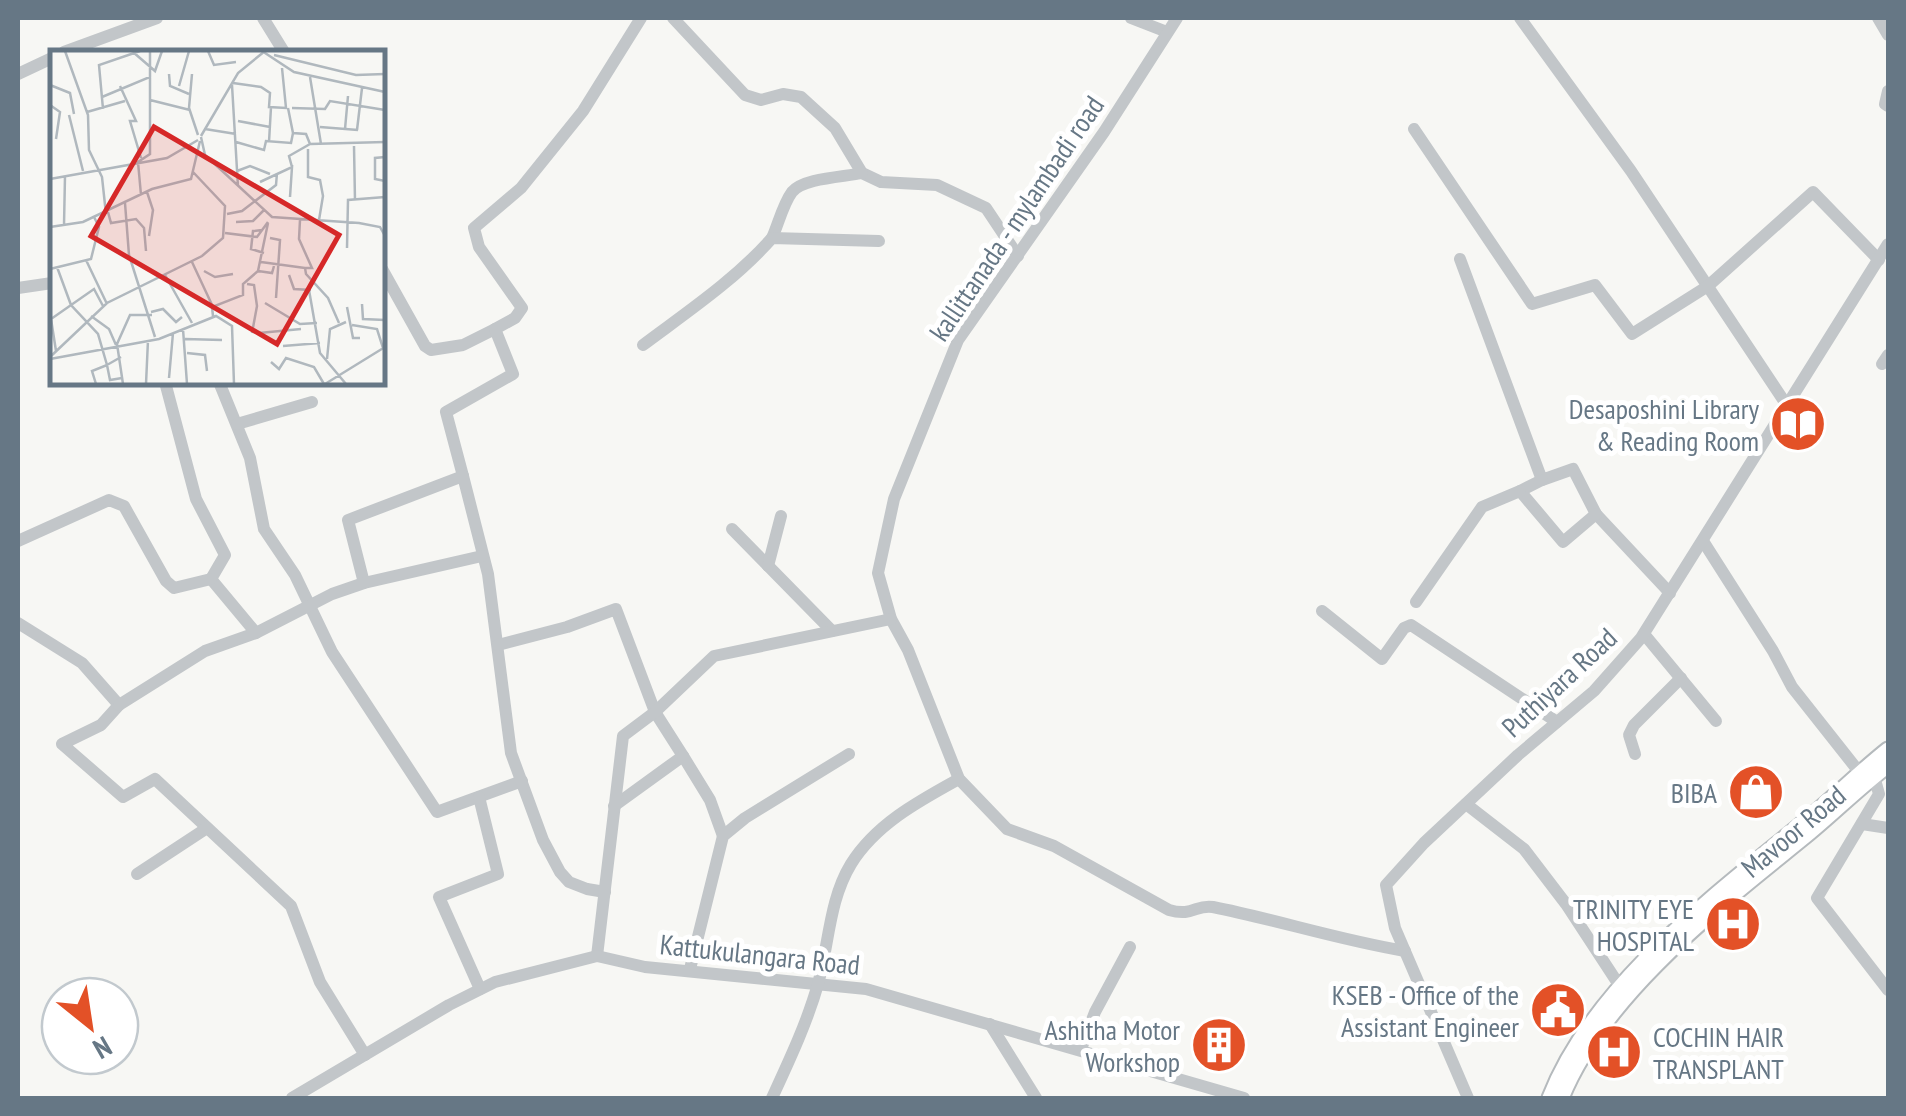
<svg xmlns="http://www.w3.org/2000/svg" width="1906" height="1116" viewBox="0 0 1906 1116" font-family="'PT Sans Narrow',sans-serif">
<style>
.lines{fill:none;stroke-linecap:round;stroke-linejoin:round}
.major-casing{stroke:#b5babd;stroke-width:19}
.minor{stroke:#c2c6c9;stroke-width:12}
.major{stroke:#fff;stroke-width:15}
.labels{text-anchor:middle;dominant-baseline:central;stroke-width:10;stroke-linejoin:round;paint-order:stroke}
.street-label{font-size:28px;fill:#667785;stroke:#fff}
.poi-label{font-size:28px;fill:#667785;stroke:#fff;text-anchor:end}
.inset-road{fill:none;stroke:#b0b8be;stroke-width:2.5}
.view{fill:#d62828;fill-opacity:0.15;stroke:#d62828;stroke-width:5}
.inset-edge{fill:none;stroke:#667785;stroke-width:5}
</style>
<rect width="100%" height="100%" fill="#f7f7f4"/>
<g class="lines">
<g class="major-casing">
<g id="major">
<path d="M1550 1098C1593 987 1711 899 1801 825 1831 801 1858 774 1888 750"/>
<path d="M1561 1098C1604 992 1720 905 1806 835 1834 812 1860 786 1888 765"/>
</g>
</g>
<g class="minor">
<path d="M263 18 284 52"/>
<path d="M673 18 745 95 761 100 783 94 801 97 835 128 862 173 881 182 937 185 986 208 1018 256"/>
<path d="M1131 18 1167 32"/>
<path d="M1177 18 1104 132 958 340 894 499 878 573 891 619 908 650 959 779 1007 829 1054 846 1169 910C1193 917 1196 904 1213 907 1278 920 1339 940 1405 951"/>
<path d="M1520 18 1631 171 1788 407"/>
<path d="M1878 18 1888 35"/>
<path d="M64 52 157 18"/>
<path d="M18 74 52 58"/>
<path d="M1888 91 1885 104 1888 106"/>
<path d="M1414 129 1532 304 1595 285 1632 334 1708 286 1813 192 1879 260"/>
<path d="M772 238C778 225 783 204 792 192 803 178 844 177 862 173"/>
<path d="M1460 259 1542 480 1573 469 1596 514 1670 593"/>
<path d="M382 269 425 346 431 350 463 345 495 329"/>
<path d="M18 288 52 283"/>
<path d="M643 345C687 312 735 280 772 238L879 241"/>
<path d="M1882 364 1888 355"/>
<path d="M165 382 196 499 225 555 211 579 256 633"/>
<path d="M219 382 250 458 264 529 295 575 332 652 437 812 522 781"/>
<path d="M237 424 312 402"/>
<path d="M463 476 446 412 513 374 495 329 515 318 522 308 479 247 474 228 521 188 583 111 641 18"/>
<path d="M1542 480 1520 491 1563 542 1596 514"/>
<path d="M732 529 832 631"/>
<path d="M18 541 109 500 124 506 166 581 174 588 211 579"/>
<path d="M1703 541 1773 651 1792 687 1860 773 1874 776 1879 794 1817 898 1888 990"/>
<path d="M768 566 781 516"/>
<path d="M364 583 348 520 463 476 488 574 511 753 543 840 560 872 569 882 587 889 605 892"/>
<path d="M1416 602 1482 507 1520 491"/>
<path d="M1322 611 1382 659 1404 628 1411 625 1557 722"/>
<path d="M18 623 82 663 119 705 101 725 62 744 123 797 155 779 291 906 320 982 365 1055"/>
<path d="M1644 634 1716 721"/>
<path d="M498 645 567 627 616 609 655 712 683 756 614 806"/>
<path d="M119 705 205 651 256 633 332 594 364 583 482 556"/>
<path d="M1635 754 1629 735 1634 725 1681 678"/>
<path d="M683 756 710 800 723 836"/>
<path d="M479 797 498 874 439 897 480 989"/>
<path d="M1466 804 1524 849 1566 904 1621 988"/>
<path d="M1862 824 1888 828"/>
<path d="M137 874 207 828"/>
<path d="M597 956 623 736 655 712 714 656 891 619"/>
<path d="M690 969 723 836 745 818 849 754"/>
<path d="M990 1024 1036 1098"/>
<path d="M1081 1049 1095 1012 1130 947"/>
<path d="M292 1098 449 1005 495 982 597 956 645 967 866 989 1244 1098"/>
<path d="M772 1098C789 1061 807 1023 818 984 829 944 829 900 851 864 876 824 919 801 959 779"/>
<path d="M1468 1098 1395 928 1386 885 1424 843 1518 755 1594 691 1641 638 1888 244"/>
</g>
<use href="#major" class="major"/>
</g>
<defs>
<g id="library-disc" transform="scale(2.875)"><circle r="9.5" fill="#e35127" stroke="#fff"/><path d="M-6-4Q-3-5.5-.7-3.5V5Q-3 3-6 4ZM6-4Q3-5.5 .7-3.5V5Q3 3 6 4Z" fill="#fff"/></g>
<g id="shop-disc" transform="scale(2.875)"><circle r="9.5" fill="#e35127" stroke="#fff"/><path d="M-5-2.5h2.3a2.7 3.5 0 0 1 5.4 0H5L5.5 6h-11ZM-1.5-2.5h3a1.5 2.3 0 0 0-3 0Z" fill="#fff"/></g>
<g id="hospital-disc" transform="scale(2.875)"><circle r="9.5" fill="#e35127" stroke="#fff"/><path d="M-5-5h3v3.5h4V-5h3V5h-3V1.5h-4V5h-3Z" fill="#fff"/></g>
<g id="civic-disc" transform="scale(2.875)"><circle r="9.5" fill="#e35127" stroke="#fff"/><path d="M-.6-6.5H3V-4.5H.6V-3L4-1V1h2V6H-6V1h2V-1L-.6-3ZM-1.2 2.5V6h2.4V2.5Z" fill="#fff"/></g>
<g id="building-disc" transform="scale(2.875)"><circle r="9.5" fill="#e35127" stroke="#fff"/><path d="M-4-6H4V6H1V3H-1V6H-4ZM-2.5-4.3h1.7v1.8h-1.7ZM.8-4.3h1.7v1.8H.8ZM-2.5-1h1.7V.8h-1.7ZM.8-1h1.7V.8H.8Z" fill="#fff"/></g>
</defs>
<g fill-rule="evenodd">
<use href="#library-disc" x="1798" y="424"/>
<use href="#shop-disc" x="1756" y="792"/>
<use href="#hospital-disc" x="1733" y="924"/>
<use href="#civic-disc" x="1558" y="1010"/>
<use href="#building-disc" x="1219" y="1045"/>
<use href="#hospital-disc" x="1614" y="1052"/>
</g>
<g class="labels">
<g class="street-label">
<text transform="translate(1016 218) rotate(-56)">kallittanada - mylambadi road</text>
<text transform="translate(1559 682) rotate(-43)">Puthiyara Road</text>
<text transform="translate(1793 831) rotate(-40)">Mavoor Road</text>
<text transform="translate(760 954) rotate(6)">Kattukulangara Road</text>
</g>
<g class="poi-label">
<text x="1759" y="408">Desaposhini Library<tspan x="1759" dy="32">&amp; Reading Room</tspan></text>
<text x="1717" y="792">BIBA</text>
<text x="1694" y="908">TRINITY EYE<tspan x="1694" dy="32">HOSPITAL</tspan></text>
<text x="1519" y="994">KSEB - Office of the<tspan x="1519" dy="32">Assistant Engineer</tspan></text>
<text x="1180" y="1029">Ashitha Motor<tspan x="1180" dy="32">Workshop</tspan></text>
<text x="1653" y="1036" text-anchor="start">COCHIN HAIR<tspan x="1653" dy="32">TRANSPLANT</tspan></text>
</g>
</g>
<g transform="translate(50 50)">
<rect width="335" height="335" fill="#f7f7f4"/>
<path class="inset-road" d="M15 1 38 65 39 100 52 127 56 164M158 1 164 15 186 12M212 1 244 22 335 42M83 2 105 21 112 1M224 5 306 25 335 24M119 24 120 36 139 44M142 24 139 58 148 85M260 27 271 94M183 33 211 37 220 43 219 57 236 58 232 18M0 35 20 43 24 64M182 35 188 137M70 36 86 71H80L91 108M129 36 139 1M52 47 100 27V1M100 50 140 60M0 55 10 62 6 89M238 58 243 83 256 84 260 94 239 106 242 117M242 58 275 59 280 51 335 60M53 59 49 15 90 1M37 62 75 51M19 65 33 121M188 71 220 77M270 77 308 80M155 79 186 84M295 79 298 46M307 80 312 38M151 86 188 23 215 1M151 87 155 105 222 167 309 173 330 177 335 186M186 92 214 100 216 91 241 93 243 83M219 92 221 57M260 94 335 92M304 96 305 151M258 99V127L270 130 273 146 269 170M335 107 325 108V129L335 131M187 121 200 116 220 124M0 129 117 108 148 90M210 132 242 117 240 147M335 133V179M97 142 103 160 99 186M91 145 88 112 100 104V27M75 153 79 205 105 287M58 162 61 173 86 169 94 178 96 201M177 164 192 161 226 135 227 123M250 170 249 189 262 218H255L256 224 278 248 289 273M186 172 203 171 214 160M218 173 208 221 222 223 224 216M14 175 15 126M0 177 33 172 102 139 141 129 150 91M212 180 203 181 201 199 214 203M175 183 207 187 218 172M220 188 230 190 226 248M297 198 298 150 335 147M36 210 57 254M142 212 163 257M211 212 255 218M7 217 21 255 48 284 57 315 71 307M0 219 41 209 49 177 44 167M154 221 165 227 183 224M115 225 142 273M239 225 244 239 261 240M197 234 204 235 207 256 202 283M259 240 270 303 296 334M215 253 250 274 267 273M312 254 313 269 335 270M297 257 303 288H310M101 262 113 259 126 272 132 267M41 266 59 279 66 295M163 266 162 257 193 245V234L208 221M302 275 327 279 333 298M133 279 137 334M209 283 251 279M135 289 172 290M233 296 270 293M6 301 1 269 44 239 53 256M137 303 155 305 157 321M0 307 57 253 152 206 173 188 175 156 143 122M0 309 109 289 166 266 182 276 184 334M277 309 280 279 296 272M221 312 229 319 236 308 264 317 274 334M119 328 123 283M46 334 42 321 57 315 60 330 72 328M73 334 67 294 80 265H102M96 334 98 290M275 334 335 297"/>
<path class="view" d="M104 77 289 185 227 294 41 186Z"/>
<rect width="335" height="335" class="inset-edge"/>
</g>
<rect width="1906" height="1116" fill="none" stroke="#667785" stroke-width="40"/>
<g transform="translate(90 1026) rotate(150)"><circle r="48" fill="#ffffff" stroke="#c2c9ce" stroke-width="2.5"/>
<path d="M0-8L18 38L0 25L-18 38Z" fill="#e35127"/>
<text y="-15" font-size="28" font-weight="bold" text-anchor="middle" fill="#667785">N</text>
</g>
</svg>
